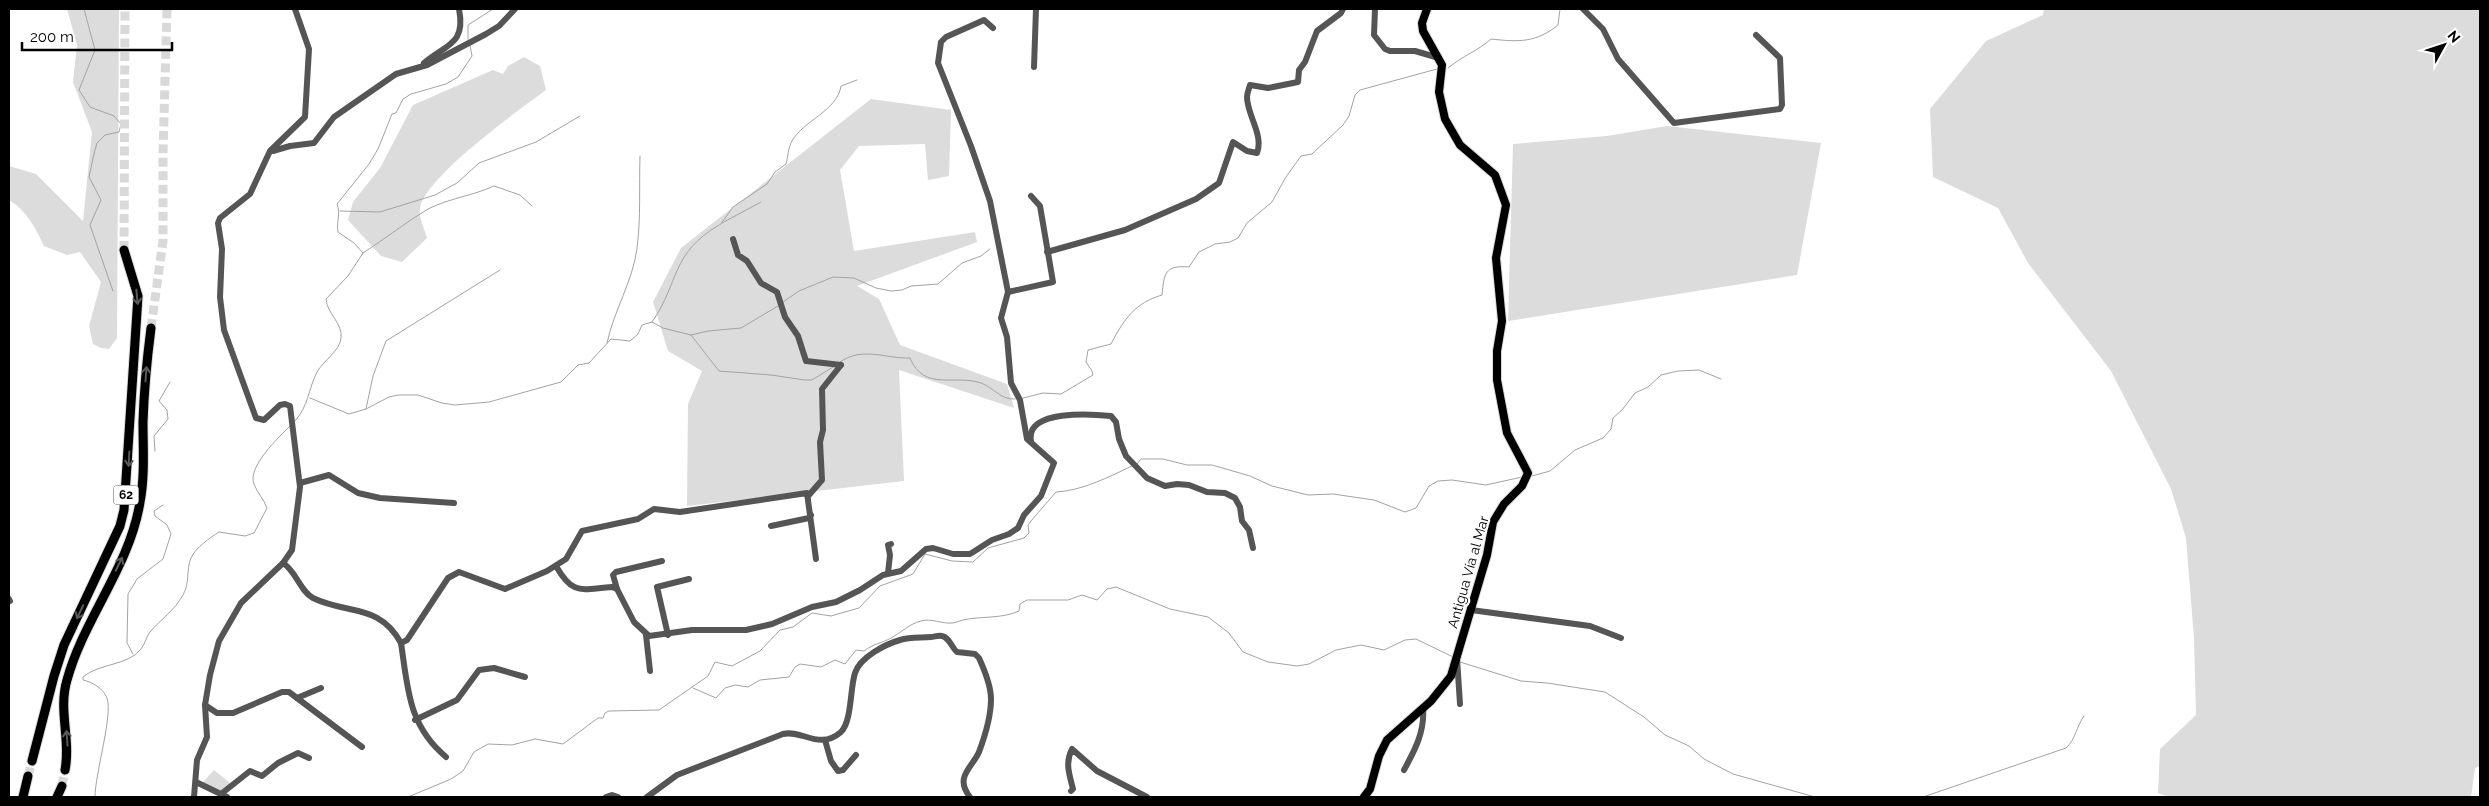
<svg xmlns="http://www.w3.org/2000/svg" width="2489" height="806" viewBox="0 0 2489 806" font-family="Raleway,sans-serif">
<style>
.green{fill:#dcdcdc}
.lines{fill:none;stroke-linecap:round;stroke-linejoin:round}
.stream{stroke:#a3a3a3;stroke-width:1}
.highway-tunnel{stroke:#d9d9d9;stroke-width:9;stroke-dasharray:9 4.5;stroke-linecap:butt}
.major-casing{stroke:#dbdbdb;stroke-width:10}
.highway-casing{stroke:#dbdbdb;stroke-width:11}
.minor{stroke:#555;stroke-width:6}
.major{stroke:#000;stroke-width:8}
.highway{stroke:#000;stroke-width:9}
.oneway{stroke:#595959}
.labels{text-anchor:middle;dominant-baseline:central;stroke-width:4.5;stroke-linejoin:round;paint-order:stroke}
.shield{fill:#fff;stroke:#4c4c4c;stroke-width:1}
.shield-label{font-size:12px;font-weight:bold;fill:#000}
.street-label{font-size:14px;fill:#000;stroke:#fff}
</style>
<rect width="100%" height="100%" fill="#fff"/>
<g class="green">
<path d="M67 9H119L117 338 109 349 101 348 93 344 89 326 101 282 80 252 67 255 44 246C35 227 27 211 9 200V166L36 174 83 221 92 132 73 82 77 45Z"/>
<path d="M2044 9H2480V766L2475 768 2471 797H2169L2158 793 2160 749 2196 715 2194 638 2186 538 2171 489 2111 371 2028 263 1998 208 1933 177 1930 109 1986 41 2043 15Z"/>
<path d="M524 57 540 66 546 90C519 110 425 177 420 208 418 216 425 230 427 238L402 262 381 256 348 220 353 202 380 168 413 105 493 70 503 74 508 66Z"/>
<path d="M871 99 951 110 949 176 928 180 925 144 859 146 840 170 854 251 975 232 977 242 857 286 879 299 900 345 1007 384 1014 408 899 370 904 481 687 506 688 404 702 371 668 351 653 302 681 248Z"/>
<path d="M1667 126 1821 143 1797 275 1508 321 1513 144 1607 136Z"/>
<path d="M214 770 230 783 222 792 202 783Z"/>
</g>
<g class="lines">
<g class="stream">
<path d="M84 9 95 50 79 90 90 107 114 116 121 124 119 132 105 135 97 143 94 154 89 177 101 200 90 225 113 291"/>
<path d="M468 39V25L493 9"/>
<path d="M1448 68C1462 56 1478 51 1491 39 1518 42 1536 43 1558 25L1560 9"/>
<path d="M340 211 380 212 435 195 457 183 479 163 536 142 580 116"/>
<path d="M722 223 761 202"/>
<path d="M720 225 733 207 767 184 775 172 786 164C788 158 788 147 792 141 804 120 837 111 841 86L857 80"/>
<path d="M363 253C385 239 406 222 428 209 450 198 472 196 494 186L520 195 532 206"/>
<path d="M783 302 799 291 833 277 854 278 876 288 891 291 902 290 911 286 938 284 962 263 981 256 990 249"/>
<path d="M652 322C680 282 670 254 719 225"/>
<path d="M691 335 708 331 741 328 778 306"/>
<path d="M607 343C614 310 633 281 637 248 641 218 639 186 640 156"/>
<path d="M840 362C863 346 886 359 910 358 924 392 955 374 981 383 994 388 1001 400 1015 399"/>
<path d="M310 398 349 414 366 409 389 397 398 395H418L442 403 455 405 489 402 561 382 578 365 589 363 611 339 630 341 638 334 642 325 652 322 663 328 691 335 719 371 771 375 805 380H812L833 367"/>
<path d="M1023 398 1043 393 1061 394 1093 375 1092 371 1086 362 1088 350 1111 344C1124 319 1135 303 1162 295 1164 273 1165 265 1189 267L1199 252 1215 244 1230 242 1238 238 1247 223 1272 202 1286 177 1301 156 1312 154 1343 125 1349 116 1355 95 1360 90 1437 69"/>
<path d="M366 409 373 376 386 341 500 270"/>
<path d="M295 421C309 405 308 390 317 372 323 361 340 351 341 338 343 323 327 314 326 299L348 276 363 253 354 243 338 232C336 222 341 214 337 204L369 164 378 149 392 114 396 113 403 99 411 94 446 84 458 77 472 56 470 45"/>
<path d="M155 451 154 436 168 419 167 410 159 401 170 382"/>
<path d="M1137 464 1141 459H1163L1187 465H1212L1250 476 1272 486 1308 495 1333 494 1374 500 1405 512 1416 508 1429 486 1438 481 1452 480 1486 485 1522 477"/>
<path d="M1532 476 1550 471 1575 450 1603 438 1611 429 1613 418 1622 410 1635 393 1648 387 1661 375 1678 371 1699 370 1721 379"/>
<path d="M133 654 127 643 128 594 137 579 163 559 171 534 167 525 155 516 154 511 163 505"/>
<path d="M1460 662 1521 681 1547 683 1605 692 1644 717 1665 735 1689 746 1704 759 1733 774 1815 797"/>
<path d="M693 688 716 698 725 688 735 685 748 687 760 680 789 677 795 667 800 664 821 667 835 660 845 664 856 650 864 651C873 644 882 643 891 638 902 632 909 624 921 621 931 618 942 624 952 623 955 623 959 621 963 620 980 616 1002 619 1019 611L1020 604 1027 600H1068L1082 595 1097 600 1107 589 1116 587 1170 609 1208 617 1229 633 1243 652 1268 662 1297 666 1309 664 1336 650 1361 645 1384 650 1405 640 1416 639 1453 657"/>
<path d="M95 797C95 773 113 716 107 698 103 688 92 682 83 680V677C99 663 128 666 141 649 145 644 146 637 150 632 161 619 174 611 183 595 190 583 186 570 191 558 196 547 210 538 219 532L245 536 254 533 267 508C264 499 257 493 254 484 247 467 279 437 290 426"/>
<path d="M408 797 451 779 463 771 474 752 488 744 512 745 535 739 563 744 598 718H603L605 713 609 711 659 710 708 676 715 662 732 666 760 651 780 630 793 627 812 613 831 616 859 608 880 586 913 574 925 554 952 561 973 562 988 548 1024 538 1029 533 1028 525 1031 521 1056 492C1081 491 1109 477 1132 466"/>
<path d="M1923 797 2066 748C2076 739 2076 727 2084 716"/>
</g>
<g class="highway-tunnel">
<path d="M124 250 125 9"/>
<path d="M151 328 163 241V153L167 9"/>
<path d="M28 776 32 761"/>
<path d="M62 786 65 770"/>
</g>
<g class="major-casing">
<path id="major" d="M1364 797 1370 789 1379 756 1387 740 1431 701 1451 676 1487 555 1493 522 1504 504 1522 486 1528 473 1507 433 1497 380V351L1502 321 1496 258 1506 205 1495 175 1460 145 1445 119 1439 92 1442 65 1423 31 1422 23 1427 9"/>
</g>
<g class="highway-casing">
<g id="highway">
<path d="M32 761 54 676 64 645 120 526 124 510 138 296 124 250"/>
<path d="M65 770C71 740 58 710 67 680 84 618 130 566 140 502 145 476 143 449 143 422 144 391 147 359 151 328"/>
<path d="M23 797 28 776"/>
<path d="M57 797 62 786"/>
</g>
</g>
<g class="minor">
<path d="M1375 9 1374 35 1385 49 1390 51H1415L1439 58"/>
<path d="M1583 9 1603 29 1618 59 1674 123 1780 109 1782 105 1780 58 1756 35"/>
<path d="M424 63C447 44 466 44 459 9"/>
<path d="M1034 67 1036 9"/>
<path d="M273 151 290 146 314 143 334 117 396 74 427 65 486 34 499 26 515 9"/>
<path d="M733 239 738 255 747 261 761 283 777 292 785 317 798 336 806 361 841 365"/>
<path d="M1047 252 1125 230 1196 199 1219 183 1233 142 1247 151 1257 153C1264 135 1247 115 1247 97 1247 93 1249 89 1250 85L1268 88 1298 82 1299 70 1305 62 1317 31 1341 13 1343 9"/>
<path d="M1008 292 1053 282 1040 206 1031 196"/>
<path d="M1031 441C1025 409 1093 414 1111 416L1116 422 1119 439 1126 456 1147 478 1165 486 1177 484 1189 485 1207 492 1225 493 1235 498 1240 507 1242 521 1249 530 1253 548"/>
<path d="M300 483 329 475 358 493 380 498 454 503"/>
<path d="M809 495 822 480 820 442 823 430 822 389 841 365"/>
<path d="M771 526 809 518 811 515"/>
<path d="M283 563C296 571 300 591 313 598 348 615 379 603 401 643L407 640 448 578 459 572 505 589 547 571 566 559 582 531 638 519 654 509 680 512 807 493 816 559"/>
<path d="M556 566C573 596 581 589 612 587L617 589 634 622 649 636 692 630H746L772 624 812 607 836 602 860 590 883 575 901 571 926 549 933 548 953 554H970L992 540 1009 534 1018 528 1024 515 1041 496 1054 463 1027 439 1020 400 1011 383 1007 337 1001 318 1008 292 990 201 971 146 938 63 941 42 946 37 984 20 993 28"/>
<path d="M888 573 890 555 888 545 891 544"/>
<path d="M617 589 613 575 616 572 662 561"/>
<path d="M9 599 10 601"/>
<path d="M1471 610 1590 626 1621 638"/>
<path d="M646 635 650 671"/>
<path d="M668 635 657 587 689 579"/>
<path d="M401 643C408 689 408 725 446 757"/>
<path d="M1457 658 1460 704"/>
<path d="M297 698 321 688"/>
<path d="M205 705 217 713H233L282 692H289L362 747"/>
<path d="M415 720 457 700 479 670 494 668 525 677"/>
<path d="M825 740 831 761 838 771 843 770 856 755"/>
<path d="M1404 770C1415 750 1425 731 1423 708"/>
<path d="M196 782 227 797"/>
<path d="M1071 791 1073 789C1069 773 1065 763 1072 749L1097 771 1147 797"/>
<path d="M221 794 250 771 262 776 278 763 298 753 309 758"/>
<path d="M194 797 197 760 207 737 205 705 210 675 219 641 241 603 283 563 292 550 300 487 290 406 285 404 280 405 264 420 256 418 224 330 220 297 222 249 218 223 220 218 250 194 270 151 305 117 309 49 295 9"/>
<path d="M606 797 612 795 618 797"/>
<path d="M647 797 677 775 783 734C802 729 819 751 841 732 852 721 850 688 855 673 860 657 886 644 900 640 910 637 921 638 931 637 934 637 938 635 942 636 949 637 952 648 957 652L975 654 979 658C984 669 991 687 991 699 991 717 985 736 979 752 972 768 954 777 970 797"/>
</g>
<use href="#major" class="major"/>
<use href="#highway" class="highway"/>
</g>
<defs><path id="oneway-shaft" d="M-6 0H5M1.5-3L5.5 0L1.5 3" fill="none" stroke-width="1.6" stroke-linecap="round" stroke-linejoin="round" transform="scale(1.25)"/></defs>
<g class="oneway">
<use href="#oneway-shaft" transform="translate(137 297) rotate(85)"/>
<use href="#oneway-shaft" transform="translate(146 374) rotate(-86)"/>
<use href="#oneway-shaft" transform="translate(129 459) rotate(93)"/>
<use href="#oneway-shaft" transform="translate(119 564) rotate(-64)"/>
<use href="#oneway-shaft" transform="translate(80 612) rotate(115)"/>
<use href="#oneway-shaft" transform="translate(67 738) rotate(-94)"/>
</g>
<g class="labels">
<rect class="shield" x="113.5" y="485.5" width="25" height="19" rx="4"/>
<g class="shield-label">
<text x="126" y="495">62</text>
</g>
<g class="street-label">
<text transform="translate(1468 572) rotate(-74)">Antigua Vía al Mar</text>
</g>
</g>
<rect width="2489" height="806" fill="none" stroke="#000000" stroke-width="20"/>
<g transform="translate(2444 45) rotate(50)" stroke="#ffffff" stroke-width="4" paint-order="stroke">
<path d="M0-4L9 19L0 12L-9 19Z" fill="#000000"/>
<text y="-8" font-size="14" font-weight="bold" text-anchor="middle" fill="#000000">N</text>
</g>
<path d="M22 42v8h150v-8" fill="none" stroke="#000000" stroke-width="2.5"/>
<text x="30" y="42" font-size="15" fill="#000000" stroke="#ffffff" stroke-width="4" paint-order="stroke">200 m</text>
</svg>
